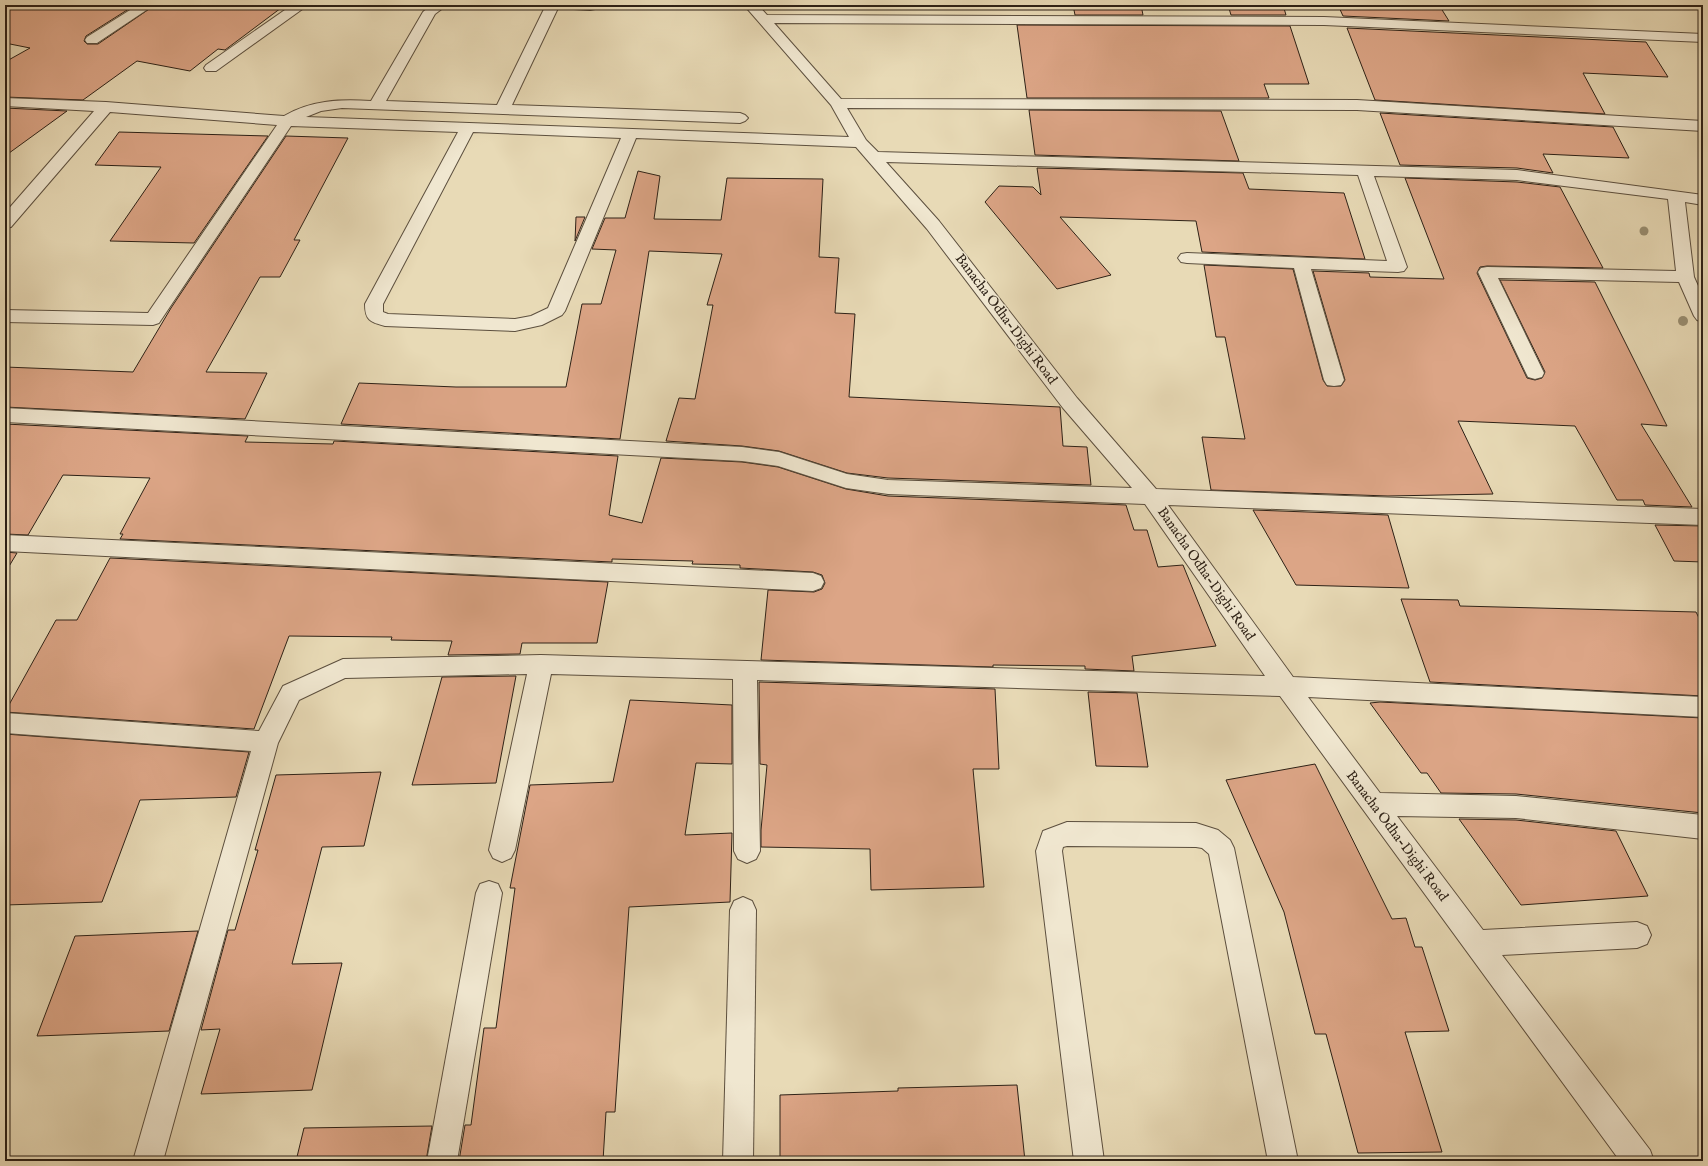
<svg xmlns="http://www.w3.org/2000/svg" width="1708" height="1166" viewBox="0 0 1708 1166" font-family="'IM FELL English',serif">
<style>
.building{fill:#dca586;stroke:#2d2116}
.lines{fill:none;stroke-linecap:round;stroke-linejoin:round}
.minor-casing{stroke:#5c4f3e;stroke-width:2}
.minor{fill:#f0e7d0;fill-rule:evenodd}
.tree{fill:#998e71}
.labels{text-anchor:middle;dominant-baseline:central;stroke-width:3;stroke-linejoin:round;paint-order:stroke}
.street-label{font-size:14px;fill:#2d2116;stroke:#f0e7d0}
</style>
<rect width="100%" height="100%" fill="#e8dab6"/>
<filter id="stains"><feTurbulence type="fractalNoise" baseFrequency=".005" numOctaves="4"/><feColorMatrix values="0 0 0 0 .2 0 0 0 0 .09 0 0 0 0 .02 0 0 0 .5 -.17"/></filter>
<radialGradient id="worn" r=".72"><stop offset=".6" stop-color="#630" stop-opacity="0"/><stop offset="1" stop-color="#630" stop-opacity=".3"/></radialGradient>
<g class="building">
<path d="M5 5H135L86 36 84 41 87 44H98L155 5H285L225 50 218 49 190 71 137 61 83 100 5 97V62L30 48 5 43Z"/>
<path d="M1073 5H1141L1143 15H1075Z"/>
<path d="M1228 5H1283L1286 15H1231Z"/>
<path d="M1338 5H1439L1449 21 1343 16Z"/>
<path d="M1017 25 1290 26 1309 84H1264L1269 98H1027Z"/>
<path d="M1347 28 1646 42 1668 77 1583 73 1605 114 1375 100Z"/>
<path d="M5 108 67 111 5 156Z"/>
<path d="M1029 110 1221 111 1239 161 1035 155Z"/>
<path d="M1380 113 1613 127 1629 158 1543 154 1553 173 1517 168 1400 165Z"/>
<path d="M119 132 268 136 194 243 110 241 161 167 95 165Z"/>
<path d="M286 136 348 138 294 240H300L280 277H260L206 372 267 373 245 419 5 407V367L133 372 171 308Z"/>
<path d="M1037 168 1243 173 1249 189 1344 193 1365 259 1202 252 1196 221 1060 217 1111 275 1057 289 985 202 999 186 1033 187 1041 195Z"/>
<path d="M638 171 660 176 654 219 721 220 727 178 823 179 819 257 839 258 835 313 855 314 849 397 1060 407 1063 446 1087 447 1091 485 888 478 847 473 779 451 742 446 666 441 679 398 695 399 713 305H707L722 254 649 251 620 439 341 424 359 383 456 387H566L582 304H601L616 250 592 249 605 218H625Z"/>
<path d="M1405 178 1517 182 1560 187 1603 268 1487 266 1480 267 1477 273 1527 378 1535 380 1542 378 1545 372 1500 280 1595 282 1667 426 1641 424 1692 507 1645 505 1643 500H1617L1575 426 1458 421 1493 494 1388 496 1211 490 1202 437 1245 439 1225 337H1216L1204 265 1293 269 1323 380 1327 386H1341L1345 380 1313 271 1369 273 1370 277 1444 279Z"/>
<path d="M576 217H585L575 241Z"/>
<path d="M5 424 248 436 245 442 333 444 334 441 618 456 609 515 642 523 661 458 742 462 778 467 846 489 888 496 1126 505 1134 530H1147L1158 567 1183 565 1216 646 1132 656 1134 671 1085 669V666L993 665V667L761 660 768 590 814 592 822 589 825 583 822 575 813 572 740 568V565L692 564 693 561 612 559V562L120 539 123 534H120L150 478 63 475 28 535 5 534Z"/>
<path d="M1253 510 1388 515 1409 588 1296 585Z"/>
<path d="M1655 525 1703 526V562L1674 561Z"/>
<path d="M5 552 17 553 5 573Z"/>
<path d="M110 558 608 582 597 643H522L520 654 448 655 452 641 391 640 392 637 289 636 254 729 5 712 56 620H77Z"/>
<path d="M1401 599 1458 600 1460 606 1696 612 1703 626V696L1430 682Z"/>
<path d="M516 676 496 783 412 785 442 677Z"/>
<path d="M759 682 995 689 999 769H973L984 887 871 890 870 849 761 847V830L767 765 760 764Z"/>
<path d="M1088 692 1137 693 1148 767 1096 766Z"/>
<path d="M630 700 732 705V764L696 763 685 835 732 833 730 902 629 907 615 1112H606L603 1161H459L465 1125H471L484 1028H496L515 888H510L530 785 613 782Z"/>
<path d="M1380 702 1703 718V813L1516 794 1441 793 1427 773H1421L1370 703Z"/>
<path d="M5 734 249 752 236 797 140 800 102 902 5 905Z"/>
<path d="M1315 764 1392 919 1406 918 1415 947H1422L1449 1031 1405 1032 1442 1152 1358 1153 1326 1034H1315L1284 912 1226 780Z"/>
<path d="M381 772 364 846 322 847 292 964 342 963 312 1090 201 1094 220 1029 201 1030 228 930H235L258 850H255L276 775Z"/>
<path d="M1459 819 1516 820 1616 831 1648 896 1521 905Z"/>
<path d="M198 931 169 1031 37 1036 75 936Z"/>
<path d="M1017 1085 1025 1161H780V1095L898 1091V1088Z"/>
<path d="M432 1126 426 1161H296L304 1128Z"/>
</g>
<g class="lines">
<g class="minor-casing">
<g id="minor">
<path d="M138 5H154L97 43H87L85 40 87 37Z"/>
<path d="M292 5H308L216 71H206L204 68 206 65Z"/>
<path d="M431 5H447L435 14 386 101 497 105 546 5H596L595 9 590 10 558 8 512 105 740 113 745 115 748 118 745 121 740 123 342 108 321 111 306 117 849 137 831 105 744 5H758L767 15 1324 17 1703 34V42L1324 25 774 23 841 99 1357 100 1703 121V131L1357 110 847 108 866 140 878 152 1517 170 1703 195V205L1685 202 1694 277 1703 297V322L1697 320 1694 316 1679 282 1498 278 1544 373 1542 377 1535 379 1528 377 1526 373 1478 272 1481 268 1487 267 1676 271 1668 199 1517 180 1374 176 1407 267 1404 271 1398 272 1311 269 1344 380 1341 385 1334 386 1327 385 1324 380 1294 268 1187 263 1181 262 1178 258 1181 254 1187 253 1387 261 1358 175 886 162 939 221 1077 398 1156 489 1703 509V525L1168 505 1293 677 1703 697V717L1308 697 1380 793 1516 796 1703 815V839L1516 818 1397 816 1483 930 1637 922 1647 926 1651 935 1647 944 1637 948 1502 955 1650 1150 1654 1161H1620L1280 696 757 680 760 851 756 859 747 863 738 859 734 851 733 679 551 674 515 850 511 858 502 862 493 858 489 850 527 674 345 678 299 700 278 743 163 1161H133L251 751 5 733V713L259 731 283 686 343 659 541 655 1265 676 1145 504 888 494 846 488 778 466 742 461 5 422V408L742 447 779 452 847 474 888 480 1132 488 1063 408 927 229 856 147 636 138 565 311 562 315 542 325 515 331 385 326C370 322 365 320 365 304L458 132 291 126 159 323 153 325 5 322V310L148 313 277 125 110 112 11 227 5 228V213L94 111 5 106V98L106 102 284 116C312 100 340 99 371 101L423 12ZM473 132 621 138 548 308 531 316 515 319 388 314 383 312V304Z"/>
<path d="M5 535 813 573 821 576 824 582 821 588 813 591 5 551Z"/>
<path d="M1067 822 1196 823 1218 830 1230 840 1234 848 1298 1161H1268L1209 854 1202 848 1196 847 1067 846 1063 847 1062 851 1104 1161H1074L1036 851 1043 831Z"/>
<path d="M489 881 498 884 502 893 457 1161H427L476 893 480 884Z"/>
<path d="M743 897 752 901 756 910 753 1161H723L730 910 734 901Z"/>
</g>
</g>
<use href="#minor" class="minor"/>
</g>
<g class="tree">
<circle cx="1644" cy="231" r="4.5"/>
<circle cx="1683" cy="321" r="5"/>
</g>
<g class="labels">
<g class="street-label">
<text transform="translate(1006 319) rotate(53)">Banacha Odha-Dighi Road</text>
<text transform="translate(1206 574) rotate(55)">Banacha Odha-Dighi Road</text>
<text transform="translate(1397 836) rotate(53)">Banacha Odha-Dighi Road</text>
</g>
</g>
<rect width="1708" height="1166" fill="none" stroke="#e8dab6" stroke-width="20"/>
<rect x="6" y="6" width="1696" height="1154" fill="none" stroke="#2d2116" stroke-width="2"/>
<rect x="10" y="10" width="1688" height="1146" fill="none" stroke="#2d2116"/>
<rect width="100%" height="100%" filter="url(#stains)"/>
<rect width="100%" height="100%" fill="url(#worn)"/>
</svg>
